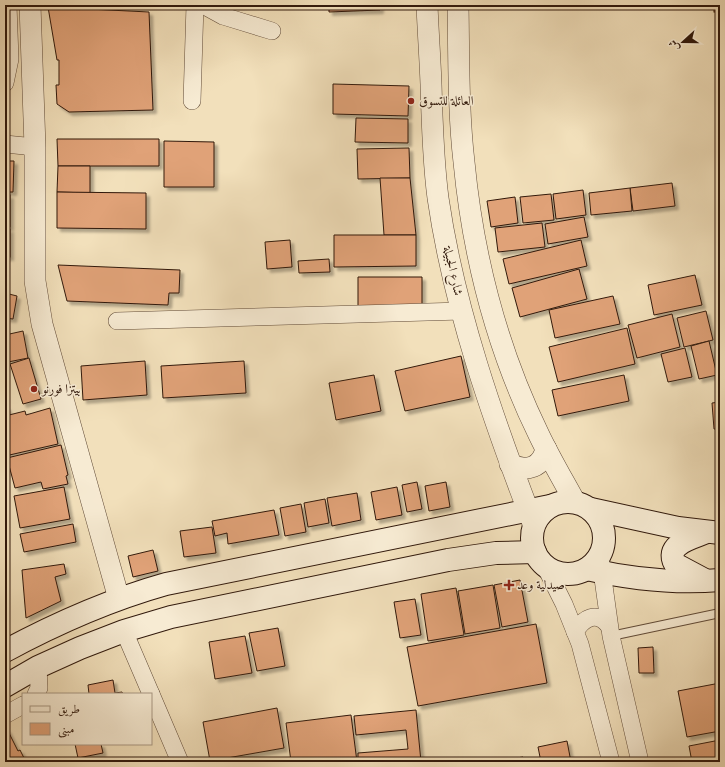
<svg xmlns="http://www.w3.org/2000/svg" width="725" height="767" viewBox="0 0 725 767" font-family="'IM FELL Double Pica',Amiri,serif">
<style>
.building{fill:#e0a278;stroke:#31190c;filter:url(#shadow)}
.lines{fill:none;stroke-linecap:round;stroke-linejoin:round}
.service-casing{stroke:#614b38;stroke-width:10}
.minor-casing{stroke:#614b38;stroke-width:18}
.tertiary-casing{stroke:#614b38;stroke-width:22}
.secondary-casing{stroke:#31190c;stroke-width:24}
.service{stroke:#f7ebd3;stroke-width:8}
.minor{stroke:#f7ebd3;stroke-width:17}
.tertiary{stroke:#f7ebd3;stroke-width:21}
.secondary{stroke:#f7ebd3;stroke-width:22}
.poi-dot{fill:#8f2418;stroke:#f7ebd3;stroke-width:1.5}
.labels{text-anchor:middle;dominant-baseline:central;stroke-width:3;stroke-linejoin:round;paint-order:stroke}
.poi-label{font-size:13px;fill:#31190c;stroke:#f7ebd3;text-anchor:start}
.street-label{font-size:13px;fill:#31190c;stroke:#f7ebd3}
</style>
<defs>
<filter id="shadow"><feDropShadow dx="3.5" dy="3.5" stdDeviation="1" flood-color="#0004"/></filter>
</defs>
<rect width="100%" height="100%" fill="#f2e0bb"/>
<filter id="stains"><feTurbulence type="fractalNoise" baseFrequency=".005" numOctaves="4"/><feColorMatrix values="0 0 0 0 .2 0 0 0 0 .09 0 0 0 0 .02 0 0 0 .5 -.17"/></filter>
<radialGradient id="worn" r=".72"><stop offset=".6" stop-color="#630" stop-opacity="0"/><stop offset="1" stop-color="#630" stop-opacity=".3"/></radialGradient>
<g class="building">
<path d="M329 5H380V10L329 12Z"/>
<rect x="714" y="5" width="6" height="7"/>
<path d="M48 7 149 12 153 110 69 112 57 104 56 85H59V60H57Z"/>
<path d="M333 84 409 86 408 116 333 114Z"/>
<path d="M356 118 408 119V143L355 142Z"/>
<path d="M57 139H159V166H58Z"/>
<path d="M164 141 214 142V187H164Z"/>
<path d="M409 148 410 178 358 179 357 149Z"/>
<path d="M5 161H14L13 192H5Z"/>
<path d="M58 166H90V193L57 192Z"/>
<path d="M380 178H410L416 235H384Z"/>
<path d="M672 183 675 206 633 211 630 188Z"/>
<path d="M630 188 632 211 591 215 589 193Z"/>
<path d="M583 190 586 215 556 219 553 194Z"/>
<path d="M57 192 146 193V229L57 228Z"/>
<path d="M551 194 554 220 523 223 520 197Z"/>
<rect x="5" y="195" width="5" height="32"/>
<path d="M515 197 518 223 491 227 487 201Z"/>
<path d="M584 217 588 237 548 244 545 224Z"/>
<path d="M542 223 545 247 498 252 495 228Z"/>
<rect x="5" y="229" width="5" height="28"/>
<path d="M334 235H416V266L334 267Z"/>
<path d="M290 240 292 267 267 269 265 242Z"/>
<path d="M581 240 587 266 509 284 503 259Z"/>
<path d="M329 259 330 272 299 273 298 261Z"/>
<path d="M58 265 180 270 179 293H169L168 305 67 301Z"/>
<path d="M579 269 587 299 520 317 512 288Z"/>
<path d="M695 275 702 305 654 315 648 285Z"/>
<path d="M358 277H422V310L358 309Z"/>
<path d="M5 293 17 296 13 319 5 318Z"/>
<path d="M613 296 620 324 555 338 549 310Z"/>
<path d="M706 311 713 340 684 347 677 318Z"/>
<path d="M672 314 680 347 637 358 628 325Z"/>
<path d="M627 328 635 364 558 382 549 347Z"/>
<path d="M23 331 28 358 8 362 5 348V335Z"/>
<path d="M709 341 717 375 699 379 691 346Z"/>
<path d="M685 348 692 377 668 382 661 354Z"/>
<path d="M461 356 470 397 405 411 395 371Z"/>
<path d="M29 358 41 399 23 404 10 364Z"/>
<path d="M145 361 147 395 83 400 81 366Z"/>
<path d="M244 361 246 393 163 398 161 366Z"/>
<path d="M374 375 381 411 336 420 329 383Z"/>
<path d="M624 375 629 401 558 416 552 390Z"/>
<path d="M720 402V429H714L712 403Z"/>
<path d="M5 407H7L9 415 25 411 26 415 50 408 58 444 5 456Z"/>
<path d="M61 445 68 475 66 476 68 484 43 489 41 482 15 488 7 458Z"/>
<path d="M417 482 422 509 407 512 402 485Z"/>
<path d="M446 482 450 507 429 511 425 486Z"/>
<path d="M64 487 70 519 20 528 14 496Z"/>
<path d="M397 487 402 515 376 520 371 492Z"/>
<path d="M357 493 361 520 332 526 327 498Z"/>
<path d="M325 499 329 523 308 527 304 503Z"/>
<path d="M301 504 306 532 285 536 280 508Z"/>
<path d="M274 510 279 535 228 544 227 533 215 536 212 521Z"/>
<path d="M73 524 76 542 24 552 20 534Z"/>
<path d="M212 527 216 553 184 557 180 531Z"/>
<path d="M153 550 158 571 133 577 128 556Z"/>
<path d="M64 564 66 574 55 577 61 601 26 618 22 570Z"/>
<path d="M520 580 528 622 502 627 494 585Z"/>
<path d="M493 585 500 628 465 634 458 591Z"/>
<path d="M456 588 464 635 428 641 421 594Z"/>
<path d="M415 599 421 635 400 638 394 602Z"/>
<path d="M536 624 547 683 418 706 407 647Z"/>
<path d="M278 628 285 666 257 671 249 633Z"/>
<path d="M245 636 252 673 215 679 209 642Z"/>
<path d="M653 647 654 673H639L638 648Z"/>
<path d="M113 680 115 693 122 692 123 694H89L88 685Z"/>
<path d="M720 683V731L687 737 678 691Z"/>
<path d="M277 708 284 748 210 761 203 722Z"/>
<path d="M416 710 421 762H358V753L408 749 406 730 356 735 354 716Z"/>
<path d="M351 715 357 762H291L286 723Z"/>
<path d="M7 729 18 751 20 750 26 762H5V730Z"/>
<path d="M720 740V762H692L689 746Z"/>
<path d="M567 741 571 762H541L538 747Z"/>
<path d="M75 744H101L103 753 78 758Z"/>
<path d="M523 757 524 762H502V760Z"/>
</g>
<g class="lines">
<g class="service-casing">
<path id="service" d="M611 636 720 613"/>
</g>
<g class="minor-casing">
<g id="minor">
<path d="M203 5 223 16 272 31"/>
<path d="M5 83 10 59 8 5"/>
<path d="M192 101 195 5"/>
<path d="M5 144 35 147"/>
<path d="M117 321 462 311"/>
<path d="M600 557 611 636 640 762"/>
<path d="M545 566 564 604 580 644 611 762"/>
<path d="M124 631 151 694"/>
<path d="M575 632C583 618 597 610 609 626"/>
<path d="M36 694 39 688 38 667"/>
<path d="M151 694 180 762"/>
<path d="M5 715 23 705"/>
</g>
</g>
<g class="tertiary-casing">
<g id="tertiary">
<path d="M30 5 35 147V281L42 324 119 599"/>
<path d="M427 5C428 31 430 57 431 84 432 122 433 160 438 198 454 309 494 422 534 526"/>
<path d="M458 5C459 57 458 110 464 162 473 256 498 351 539 435 550 458 563 480 575 502"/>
<path d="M510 464C527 473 542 467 546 449"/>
</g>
</g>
<g class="secondary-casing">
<g id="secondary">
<circle cx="568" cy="538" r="36"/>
<path d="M591 509 678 528 720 533"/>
<path d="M587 569C631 579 675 584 720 580"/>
<path d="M705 580 675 564C664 544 693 538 707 532"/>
<path d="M5 651C57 623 109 600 166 584L550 506"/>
<path d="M5 686 38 667 80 648 124 631 171 617 448 560 496 553 535 552"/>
</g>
</g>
<use href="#service" class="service"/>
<use href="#minor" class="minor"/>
<use href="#tertiary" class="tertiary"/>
<use href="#secondary" class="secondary"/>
</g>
<g class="poi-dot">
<circle cx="411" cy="101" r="4"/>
<circle cx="34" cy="389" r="4"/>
<path d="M507 579h4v4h4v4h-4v4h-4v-4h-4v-4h4z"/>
</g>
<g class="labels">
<g class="poi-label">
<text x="419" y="101">العائلة للتسوق</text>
<text x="42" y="389">بيتزا فورنو</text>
<text x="517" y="585">صيدلية وعد</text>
</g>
<g class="street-label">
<text transform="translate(453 271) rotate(77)">شارع الجبيلة</text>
</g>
</g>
<rect width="725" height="767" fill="none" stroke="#f2e0bb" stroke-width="20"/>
<rect x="6" y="6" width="713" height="755" fill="none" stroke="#31190c" stroke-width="2"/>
<rect x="10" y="10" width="705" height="747" fill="none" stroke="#31190c"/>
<rect x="22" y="693" width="130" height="52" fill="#f7ebd3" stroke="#a89783"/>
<rect x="30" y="706" width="20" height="6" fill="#f7ebd3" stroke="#a89783"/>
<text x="58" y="713" font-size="12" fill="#31190c">طريق</text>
<rect x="30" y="723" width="20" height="12" fill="#e0a278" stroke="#a89783"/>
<text x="58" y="733" font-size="12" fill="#31190c">مبنى</text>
<g transform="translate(683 42) rotate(249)" stroke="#f7ebd3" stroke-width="3" paint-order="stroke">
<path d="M0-3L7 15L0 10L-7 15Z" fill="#31190c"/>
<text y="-6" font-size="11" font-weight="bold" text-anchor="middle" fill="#31190c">ش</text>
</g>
<rect width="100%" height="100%" filter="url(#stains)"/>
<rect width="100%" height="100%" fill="url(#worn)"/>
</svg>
